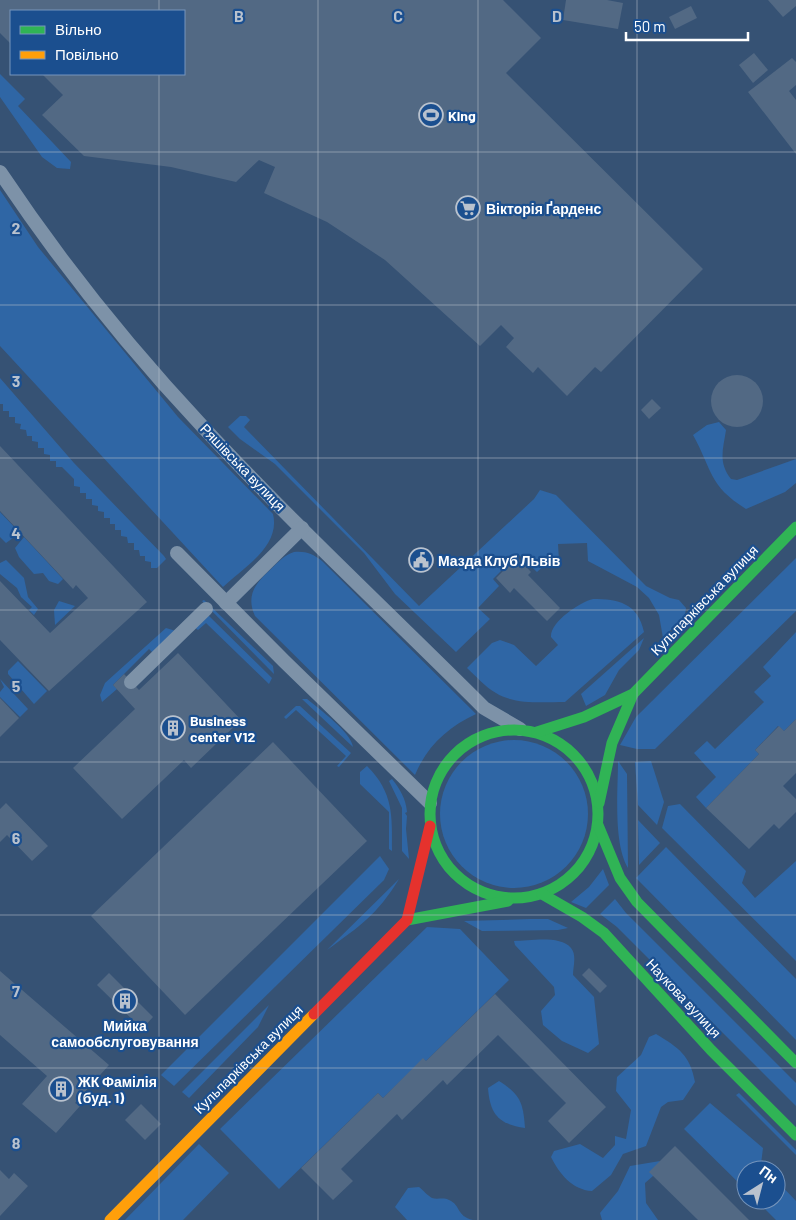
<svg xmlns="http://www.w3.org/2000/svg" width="796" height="1220" viewBox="0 0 796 1220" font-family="Barlow,sans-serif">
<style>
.green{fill:#2f66a5}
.building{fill:#526984}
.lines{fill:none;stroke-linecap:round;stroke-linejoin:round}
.street{stroke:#7d92a8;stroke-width:14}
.fast{stroke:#30b455;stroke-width:11}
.slow{stroke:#ff9f0a;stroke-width:11}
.jam{stroke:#e5322d;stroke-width:11}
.grid{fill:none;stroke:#b9c2ce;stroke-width:1;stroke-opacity:0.55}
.labels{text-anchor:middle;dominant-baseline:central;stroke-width:4.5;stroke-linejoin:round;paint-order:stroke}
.poi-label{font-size:14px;font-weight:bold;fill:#fff;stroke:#1b4f8f;text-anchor:start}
.street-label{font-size:14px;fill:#fff;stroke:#1b4f8f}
.grid-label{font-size:16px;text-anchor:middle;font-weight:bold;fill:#b9c2ce;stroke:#1b4f8f;stroke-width:4.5;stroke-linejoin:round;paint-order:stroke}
</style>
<rect width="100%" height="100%" fill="#365274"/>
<g class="green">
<path d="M0 74 25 99 18 106 71 162 70 169 57 168 42 157 0 97Z"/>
<path d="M0 190 38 247 178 417 273 514C281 546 243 568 223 587L0 346Z"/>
<path d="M0 378 74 463 164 556 166 559 157 568H151V562L145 561V556H140L139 550H134V543H128L127 537 121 536V530H115V524H110V518H104V512L98 511V506L92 505V499H86V493H80V487L74 486V479L62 467H56V461H50V455L44 454V448H38V442L32 441V436H27L26 430 20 429 21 424 15 423V417H9V411H3V404H0Z"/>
<path d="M240 416H246L250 420 244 427 419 606 534 499 540 490 556 495 646 586 670 598 679 600 686 608 685 615 663 638 659 615 649 598 637 587 588 561 587 543 558 544 559 561 548 562 537 572 518 554 493 579 499 586 478 608 490 619 456 652 395 594 364 553 275 464 240 439 228 427Z"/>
<path d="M719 422 726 430C723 450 718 462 731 479L737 480 796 459V483L785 492 746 509C708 485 713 471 693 435L707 425Z"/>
<path d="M0 512 20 533 6 543 0 537Z"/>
<path d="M24 537 63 579 58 584 49 581 43 573 34 574 19 557 15 548Z"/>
<path d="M294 552C306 551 313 554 322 561L476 714C448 727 427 746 415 775L255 616C245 594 257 582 272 568 279 561 285 555 294 552Z"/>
<path d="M796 558V611L655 749H637L620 745 636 717Z"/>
<path d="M6 560 24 578 28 597 38 609 34 615 29 610 32 607 21 597 17 588 0 574V563Z"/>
<path d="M593 599C618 599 638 603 644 632L565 702C543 702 515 705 496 693 485 687 476 676 467 668L492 643 500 640 514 645 536 666 558 645 551 637C550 622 580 602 593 599Z"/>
<path d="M204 600 273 666 274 674 202 601Z"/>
<path d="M59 601 75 606 55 625 54 610Z"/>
<path d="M207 614 272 678 269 684 206 623 198 630 194 627Z"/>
<path d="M166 628 176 631 153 653 149 649 113 685 117 689 102 702 100 695 105 683Z"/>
<path d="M796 632V719L784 731 778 726 755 750 759 754 706 808 696 797 716 777 694 753 707 741 715 749 764 702 754 692 771 676 763 667Z"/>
<path d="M644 638 639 650 619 670 605 695 586 706 581 694Z"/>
<path d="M18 661 47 691 34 704 8 674V671Z"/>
<path d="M0 679 28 709 20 717 0 697V692L4 687Z"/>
<path d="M302 699H307C319 709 351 732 353 747Z"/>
<path d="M296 706H300L351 753 339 767 337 766 346 756 296 710 286 719 284 717Z"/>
<circle cx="514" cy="814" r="74"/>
<path d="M618 761 627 774 628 868C613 843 618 790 618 761Z"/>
<path d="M651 761 664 802 657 825 638 805 635 762Z"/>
<path d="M367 766C394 793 392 816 392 851L389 849V812L360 784V772Z"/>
<path d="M392 779C400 789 406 799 407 812L405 813 407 816 406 829 409 859 402 851V808L389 781Z"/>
<path d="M680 804 746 871 742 883 755 898 796 861V961L662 828 668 806Z"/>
<path d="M638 820 660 843 639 865Z"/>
<path d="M666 847 796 979V1040L636 878Z"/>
<path d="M380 856 389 869 384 880 174 1086 161 1075Z"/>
<path d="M603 869 609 885 586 908 571 902 589 887Z"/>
<path d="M399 879C377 915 360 926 327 950Z"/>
<path d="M615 899 626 913 796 1083V1106L617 927 600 914Z"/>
<path d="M531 919H548L568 928 558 930 482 931 464 921Z"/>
<path d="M427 927 460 929 509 980 426 1061 423 1059 383 1098 378 1093 279 1189 220 1129Z"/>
<path d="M514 941C530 941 560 935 571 948 577 955 573 967 573 975L594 997 599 1044 588 1053 562 1041 543 1025 541 1011 555 995 554 987 515 945Z"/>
<path d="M269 1005 258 1027 189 1098 182 1092Z"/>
<path d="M656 1034C679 1048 690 1055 695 1082L683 1100 668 1102 661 1107 646 1146 623 1154 611 1175 592 1191C572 1190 559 1173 551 1157L554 1151 580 1144 603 1158 615 1145V1136L626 1139 631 1110 616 1091 617 1077 641 1055 649 1037Z"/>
<path d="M499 1081C521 1095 523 1103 525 1128 498 1124 490 1114 488 1088Z"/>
<path d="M739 1093 796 1150V1155L736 1095Z"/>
<path d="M710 1103 763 1148 761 1164 767 1170H746V1190L684 1129Z"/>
<path d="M199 1144 229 1173 183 1220H125Z"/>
<path d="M660 1161 653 1176 645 1183 646 1203 658 1220H602L600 1213 618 1191 630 1166Z"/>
<path d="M776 1180 796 1201V1220H776L756 1200H776Z"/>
<path d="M419 1187C423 1190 428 1196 432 1198 437 1200 444 1197 449 1200 461 1205 456 1216 473 1220H407L395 1207 408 1188Z"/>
</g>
<g class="building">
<path d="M0 0H503L541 38 506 73 703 269 601 372 595 367 567 396 538 367 533 373 506 347 514 338 501 325 480 346 385 260 327 222 264 193 275 167 259 160 236 182 171 167 84 156 42 115 63 95 42 74H184V11H11V44L0 33Z"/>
<path d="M566 0H607L623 3 618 29 563 20Z"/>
<path d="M768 0H796V6L783 17Z"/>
<path d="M691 6 697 18 675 29 669 17Z"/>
<path d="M754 53 768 70 753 83 739 65Z"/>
<path d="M792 58 796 62V85L789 91 796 100V154L748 92Z"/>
<circle cx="737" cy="401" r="26"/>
<path d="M652 399 661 408 649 419 641 410Z"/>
<path d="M0 446 147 602 49 691 0 640V581L50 633 88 598 76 585 73 589 0 511Z"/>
<path d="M517 557 531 572 528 575 560 608 547 621 514 588 510 593 496 578Z"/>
<path d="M178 653 241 720 191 768 184 760 122 819 73 768 135 709 113 685 124 674 139 690Z"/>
<path d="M0 698 19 718 0 737Z"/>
<path d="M796 719V773L783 786 796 799V812L779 829 774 824 749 849 706 808 759 754 755 750 779 726 784 731Z"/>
<path d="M273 742 367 841 185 1015 91 916Z"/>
<path d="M6 803 48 846 32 861 7 835 0 842V809Z"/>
<path d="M589 968 607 986 600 993 582 975Z"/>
<path d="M0 971 109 1065 75 1103 80 1106 56 1133 22 1104 47 1076 0 1035Z"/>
<path d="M109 973 153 1017 142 1029 97 985Z"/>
<path d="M495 994 606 1107 569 1143 548 1121 566 1103 498 1035 447 1085 443 1080 402 1120 397 1114 341 1169 353 1181 333 1200 301 1168 378 1093 383 1098 423 1058 426 1061Z"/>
<path d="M141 1104 161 1124 145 1140 125 1120Z"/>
<path d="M675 1146 749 1220H698L649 1172Z"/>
<path d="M0 1170 9 1179 14 1173 28 1186 0 1216Z"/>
</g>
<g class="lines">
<g class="street">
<path d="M0 172C60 262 129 348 203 427 293 524 390 614 484 708L520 729"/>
<path d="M177 553 284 661 430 803"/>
<path d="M226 603 302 528"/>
<path d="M131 682 206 609"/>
</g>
<g class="fast">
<circle cx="514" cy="814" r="84"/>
<path d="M537 732 584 717 633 694 796 527"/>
<path d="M599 803 612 743 633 694"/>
<path d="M598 825 620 878 637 902 796 1063"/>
<path d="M542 894 582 917 604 933 711 1050 796 1135"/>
<path d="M407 920 508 901"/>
</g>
<path class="slow" d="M110 1220 314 1014"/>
<path class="jam" d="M314 1014 407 920 430 826"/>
</g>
<path class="grid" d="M159 0V11M318 0V1220M478 0V1220M637 0V1220M159 74V1220M0 152H796M0 305H796M0 458H796M0 610H796M0 762H796M0 915H796M0 1068H796"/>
<defs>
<g id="stadium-ring" transform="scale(1.25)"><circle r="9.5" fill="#1b4f8f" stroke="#b9c2ce" stroke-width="1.5"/><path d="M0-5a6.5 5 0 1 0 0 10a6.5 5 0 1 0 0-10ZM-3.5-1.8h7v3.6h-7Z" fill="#b9c2ce"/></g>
<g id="supermarket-ring" transform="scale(1.25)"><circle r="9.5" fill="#1b4f8f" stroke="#b9c2ce" stroke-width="1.5"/><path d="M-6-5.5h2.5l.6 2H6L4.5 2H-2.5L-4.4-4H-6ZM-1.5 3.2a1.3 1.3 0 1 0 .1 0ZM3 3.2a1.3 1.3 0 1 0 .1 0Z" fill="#b9c2ce"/></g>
<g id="civic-ring" transform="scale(1.25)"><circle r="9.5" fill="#1b4f8f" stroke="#b9c2ce" stroke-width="1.5"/><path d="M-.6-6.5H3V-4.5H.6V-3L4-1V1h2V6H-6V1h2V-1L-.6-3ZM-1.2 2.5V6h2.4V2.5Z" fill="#b9c2ce"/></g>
<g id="building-ring" transform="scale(1.25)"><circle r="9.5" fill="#1b4f8f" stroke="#b9c2ce" stroke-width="1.5"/><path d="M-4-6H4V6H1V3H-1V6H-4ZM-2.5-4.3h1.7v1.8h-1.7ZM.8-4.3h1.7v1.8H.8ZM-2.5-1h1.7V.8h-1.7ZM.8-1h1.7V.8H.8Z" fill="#b9c2ce"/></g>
</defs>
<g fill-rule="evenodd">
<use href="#stadium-ring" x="431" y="115"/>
<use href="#supermarket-ring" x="468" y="208"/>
<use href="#civic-ring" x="421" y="560"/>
<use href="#building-ring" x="173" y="728"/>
<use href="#building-ring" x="125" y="1001"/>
<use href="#building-ring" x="61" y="1089"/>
</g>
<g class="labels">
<g class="poi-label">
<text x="448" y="115">King</text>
<text x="486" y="208">Вікторія Ґарденс</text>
<text x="438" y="560">Мазда Клуб Львів</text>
<text x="190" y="720">Business<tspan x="190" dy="16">center V12</tspan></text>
<text x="125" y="1025" text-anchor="middle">Мийка<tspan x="125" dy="16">самообслуговування</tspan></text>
<text x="78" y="1081">ЖК Фамілія<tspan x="78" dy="16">(буд. 1)</tspan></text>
</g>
<g class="street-label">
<text transform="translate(243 467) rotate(46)">Ряшівська вулиця</text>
<text transform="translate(704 600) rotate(-46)">Кульпарківська вулиця</text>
<text transform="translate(684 998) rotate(47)">Наукова вулиця</text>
<text transform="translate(248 1059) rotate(-45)">Кульпарківська вулиця</text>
</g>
</g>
<g class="grid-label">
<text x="239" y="22">B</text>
<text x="398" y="22">C</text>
<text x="557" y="22">D</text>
<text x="16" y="234">2</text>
<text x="16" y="387">3</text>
<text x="16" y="539">4</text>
<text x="16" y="692">5</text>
<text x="16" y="844">6</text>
<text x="16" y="997">7</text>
<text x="16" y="1149">8</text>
</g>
<rect x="10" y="10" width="175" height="65" fill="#1b4f8f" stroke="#7695bc"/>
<rect x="20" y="26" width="25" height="8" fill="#30b455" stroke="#7695bc"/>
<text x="55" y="35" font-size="15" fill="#ffffff">Вільно</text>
<rect x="20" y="51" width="25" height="8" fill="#ff9f0a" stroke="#7695bc"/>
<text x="55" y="60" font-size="15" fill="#ffffff">Повільно</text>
<g transform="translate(761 1185) rotate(36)"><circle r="24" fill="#1b4f8f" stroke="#7695bc"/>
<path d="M0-4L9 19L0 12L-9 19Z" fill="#b9c2ce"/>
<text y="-8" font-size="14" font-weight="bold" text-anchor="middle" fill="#ffffff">Пн</text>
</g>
<path d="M626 32v8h122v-8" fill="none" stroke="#ffffff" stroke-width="2.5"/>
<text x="634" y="32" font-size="15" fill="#ffffff" stroke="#1b4f8f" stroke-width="4" paint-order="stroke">50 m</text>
</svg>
